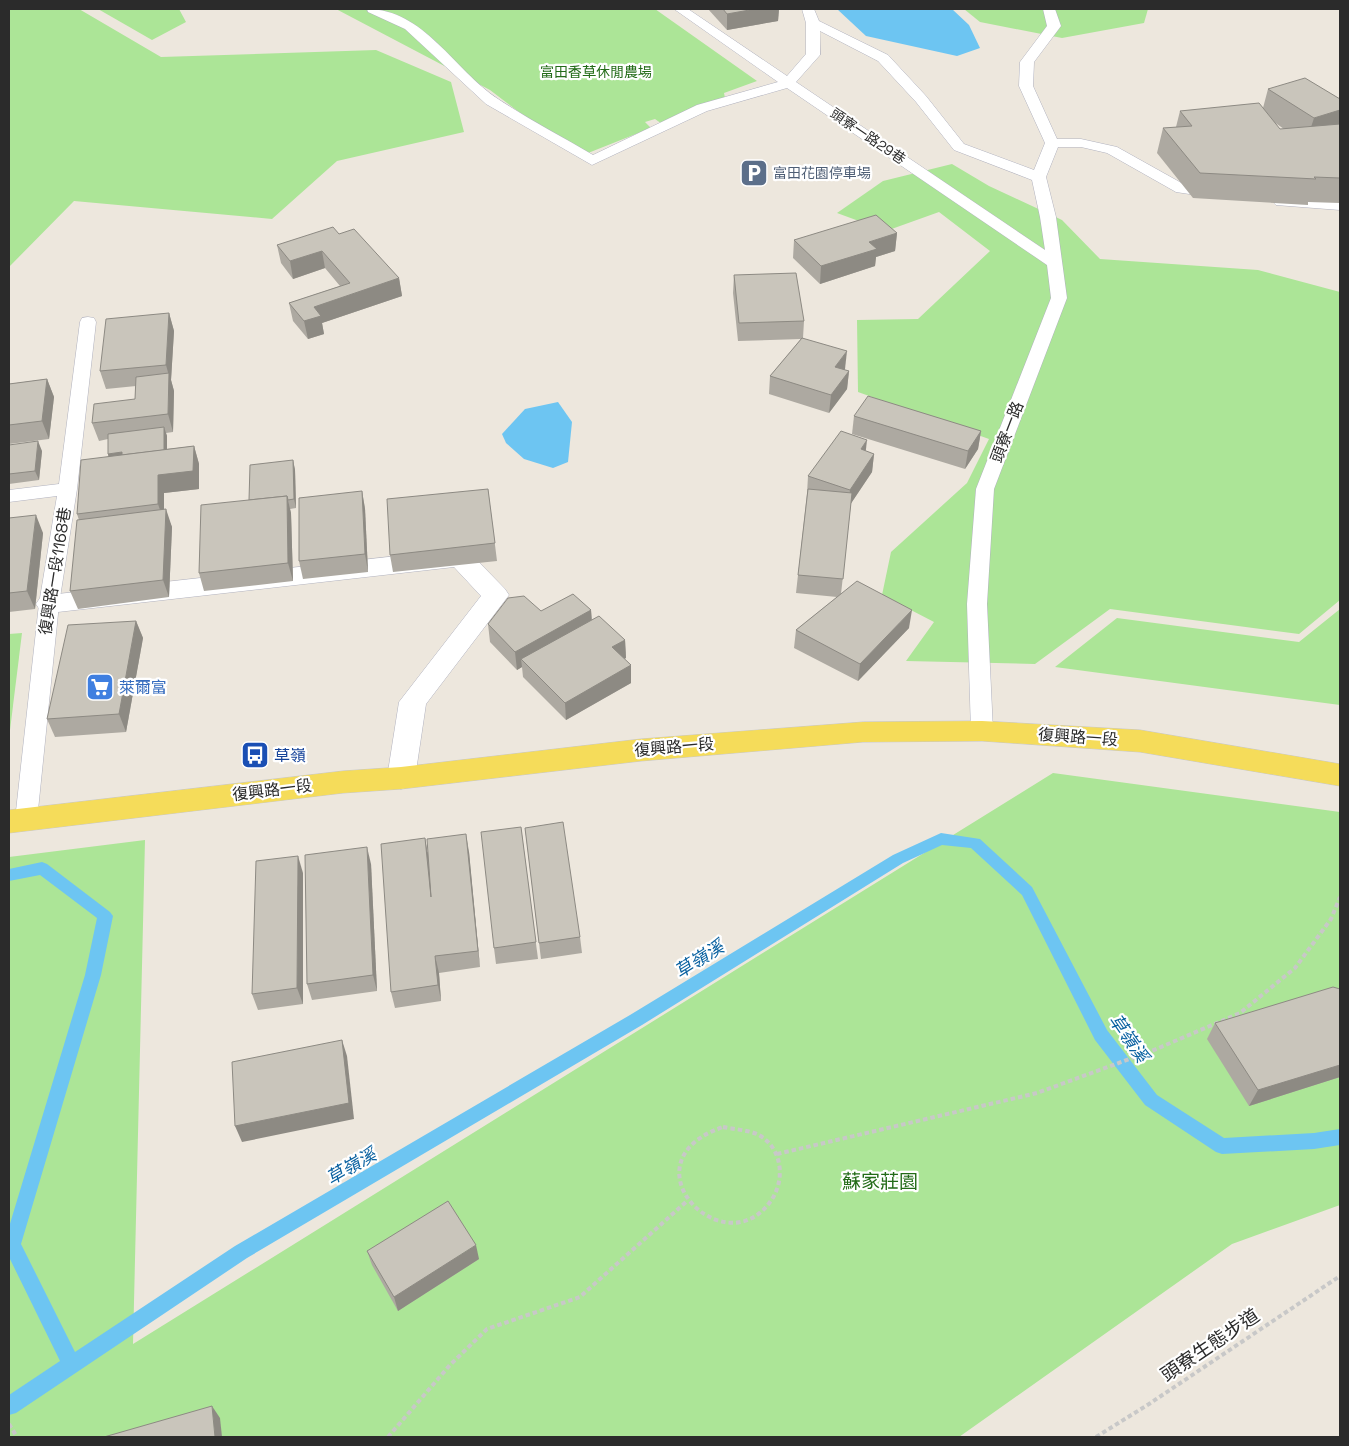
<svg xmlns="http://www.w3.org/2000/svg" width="1349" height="1446" viewBox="0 0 1349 1446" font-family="'Space Grotesk','Noto Sans TC',sans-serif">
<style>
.green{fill:#ace597}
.water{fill:#6dc5f2}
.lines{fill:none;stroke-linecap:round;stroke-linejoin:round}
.stream{fill:#6dc5f2;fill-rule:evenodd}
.service-casing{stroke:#b1b2bf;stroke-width:1}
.minor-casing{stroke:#b1b2bf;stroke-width:1}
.primary-casing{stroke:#c8c8c8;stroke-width:1}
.path{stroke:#c8c8c8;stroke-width:4;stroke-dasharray:4.5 3;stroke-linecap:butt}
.service{fill:#fff;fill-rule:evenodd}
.minor{fill:#fff;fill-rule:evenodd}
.primary{fill:#f5dc5a;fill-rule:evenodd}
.wall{fill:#ada9a1;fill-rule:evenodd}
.shaded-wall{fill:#8d8a83}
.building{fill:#c9c5bb;stroke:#8d8a83}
.labels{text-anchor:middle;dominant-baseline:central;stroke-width:4.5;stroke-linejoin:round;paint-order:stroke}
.far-park-label{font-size:14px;fill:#236b18;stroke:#fff}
.far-street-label{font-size:14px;fill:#2b2b2b;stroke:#fff}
.far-service-label{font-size:14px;fill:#4e5e75;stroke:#fff;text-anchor:start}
.street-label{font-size:16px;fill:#2b2b2b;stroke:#fff}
.shop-label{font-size:16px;fill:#366cbe;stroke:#fff;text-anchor:start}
.transit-label{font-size:16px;fill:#164399;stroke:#fff;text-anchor:start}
.water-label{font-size:18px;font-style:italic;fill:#0961a0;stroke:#fff}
.near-park-label{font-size:19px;fill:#236b18;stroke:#fff}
.near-street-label{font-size:19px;fill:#2b2b2b;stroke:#fff}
</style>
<rect width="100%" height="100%" fill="#ede7dd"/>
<g class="green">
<path d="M9 9H79L161 57 376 50 451 82 464 132 337 161 272 219 74 201 9 267Z"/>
<path d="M98 9H179L186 22 152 40Z"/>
<path d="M336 9H655L757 81 724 93 725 98 662 124 655 119 645 122 651 128 578 157 490 90Z"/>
<path d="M964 9H1148L1144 23 1062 38 980 22Z"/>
<path d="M952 164 989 186 1062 220 1100 259 1258 270 1340 292V600L1299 634 1110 609 1035 664 906 661 934 622 882 595 891 552 967 483 989 439 858 392 857 320 918 319 990 251 939 212 886 231 837 213 883 181Z"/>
<path d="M1340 609V705L1055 667 1117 618 1299 642Z"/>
<path d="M22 633 10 730 9 731V634Z"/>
<path d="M1053 773 1340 812V1205L1232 1244 959 1437H9V857L145 840 133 1344Z"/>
</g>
<g class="water">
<path d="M837 9H952L969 25 980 48 957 56 866 36Z"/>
<path d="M558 402 572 422 568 462 553 468 524 459 506 443 502 434 525 409Z"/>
</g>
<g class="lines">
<path class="stream" d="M941 833 980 839 1032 887 1107 1030 1157 1095 1224 1138 1314 1133 1340 1129V1145L1314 1149 1222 1154 1216 1152 1145 1105 1095 1040 1022 895 971 848 942 845 903 863 642 1025 247 1258 16 1413 9 1415V1395L60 1361 9 1257V1227L85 975 97 918 40 875 9 881V869L42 862 47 864 110 912 113 916 101 975 21 1244 75 1352 235 1246 630 1015 893 855Z"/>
<g class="service-casing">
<g id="service">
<path d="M367 9C424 9 454 70 498 99 528 119 561 136 593 155L697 105 778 82 674 9H688L787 76 806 54V23L802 9H814L819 21 888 55 926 96 964 144 1034 170 1045 143 1019 86 1020 62 1047 26 1043 9H1055L1061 26 1034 62 1033 86 1057 139H1081L1117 147 1185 185 1221 190 1224 193 1221 196 1216 198 1176 192 1107 153 1081 147H1058L1046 177 1056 217 1067 298 994 489 987 604 993 731 990 737 982 739 974 737 971 731 967 604 976 489 1051 298 1047 265 787 88 707 111 592 165 486 104 405 29 368 12ZM820 31 878 61 916 102 954 150 1032 180 1040 217 1045 250 796 82 820 55Z"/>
<path d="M1281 197 1340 200V210L1276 205 1273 202 1276 199Z"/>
<path d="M88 317 94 318 96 322 77 489 59 604 37 820 34 826 26 829 18 826 15 820 39 604 57 496 9 502V490L59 484 80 322 82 318Z"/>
</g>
</g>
<g class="minor-casing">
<path id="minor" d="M460 549 469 552 505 589 509 595 426 704 415 778 411 786 401 789 391 786 387 778 399 702 481 596 454 567 49 613 40 610 36 604 40 598 49 595Z"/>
</g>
<g class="primary-casing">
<path id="primary" d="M982 721 1140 730 1340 764V786L1140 752 982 741 863 742 641 761 401 789 343 793 9 833V810L343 771 401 767 641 739 863 722Z"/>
</g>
<g class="path">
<path d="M723 1127C733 1129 747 1130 757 1134 783 1147 786 1181 770 1202 723 1267 621 1162 723 1127Z"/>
<path d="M777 1154 1037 1093 1154 1050 1240 1013 1295 968 1331 919 1340 897"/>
<path d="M9 1424 17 1437"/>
<path d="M388 1437 450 1365 487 1329 580 1297 687 1201"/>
<path d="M1096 1437 1149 1404 1340 1276"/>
</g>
<use href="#service" class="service"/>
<use href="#minor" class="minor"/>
<use href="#primary" class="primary"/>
</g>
<g class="wall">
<path d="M708 9H779L778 21 727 30Z"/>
<path d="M1268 89 1340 99V203L1308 202V205L1193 198 1157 153 1163 128 1176 127 1180 111 1263 108ZM1274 122 1284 129H1280Z"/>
<path d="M897 233 895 251 876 257 875 266 820 284 793 258 794 240Z"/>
<path d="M339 234 399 278 402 296 322 323 324 334 308 339 293 321 289 303 340 286 325 268 293 279 281 263 277 245Z"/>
<path d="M734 275 804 321 803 338 845 369V370L849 371 847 389 829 413 769 394 770 376 801 339 738 341 733 293Z"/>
<path d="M169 313 174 331 171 380 174 391 173 432 166 433 167 436V449L194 446 199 464V489L164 493V510L172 527 169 597 78 609 70 591 79 520 77 514 108 456V439L99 441 92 423 135 399 136 386 106 389 100 371Z"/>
<path d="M47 379 54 397 49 439 9 444V384Z"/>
<path d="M854 416 981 431 978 449 965 469 852 434Z"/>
<path d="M9 445 42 451 39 480 9 484Z"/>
<path d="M866 451 874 454 872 472 851 503 841 594 909 628 858 681 794 648 796 630 837 597 796 593 807 494 808 476Z"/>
<path d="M293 460 295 470 296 508 290 509 291 513 293 581 204 591 199 573 249 500Z"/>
<path d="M488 489 497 561 393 572 390 555Z"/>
<path d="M362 491 365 509 368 572 303 579 299 561Z"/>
<path d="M9 518 43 533 35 609 9 612Z"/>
<path d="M591 610 592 620 625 640 626 658 624 659 631 665V683L566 720 523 677 522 667 517 670 490 642 488 624 541 611Z"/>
<path d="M136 621 143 638 126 732 55 737 47 719Z"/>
<path d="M521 827 538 959 496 964 494 948Z"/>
<path d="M525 828 580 937 582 953 541 959Z"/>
<path d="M425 838 427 852H469L480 967 439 973 441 1001 395 1008 391 992Z"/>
<path d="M371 864 377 991 312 1000 307 984Z"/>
<path d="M303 873V1004L258 1010 252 994Z"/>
<path d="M1340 989V1077L1249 1106 1207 1039 1215 1023Z"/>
<path d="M367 1251 479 1259 398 1311 372 1265Z"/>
</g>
<g class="shaded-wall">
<path d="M755 9H779L778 21 727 30V14Z"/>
<path d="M1340 110V132L1306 143 1314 118Z"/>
<path d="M897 233 895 251 876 257 875 266 820 284 821 266 869 242Z"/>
<path d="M322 251 325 268 293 279 290 261Z"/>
<path d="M399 278 402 296 322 323 324 334 308 339 304 321 314 307Z"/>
<path d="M169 313 174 331 171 380 174 391 173 432 168 414 169 376 166 365Z"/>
<path d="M847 351 845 369 833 385 835 367Z"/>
<path d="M849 371 847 389 829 413 831 395Z"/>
<path d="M47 379 54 397 49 439 42 421Z"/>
<path d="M164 427 167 436V468L164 459Z"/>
<path d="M981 431 978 449 965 469 968 451Z"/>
<path d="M867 440 865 458 861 449Z"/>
<path d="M38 441 42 451 39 480 35 471Z"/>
<path d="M194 446 199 464V489L164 493V522L158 504V475Z"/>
<path d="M122 452 125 461 111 463 108 454Z"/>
<path d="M874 454 872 472 848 508 850 490Z"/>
<path d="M293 460 295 470 296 508 294 499Z"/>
<path d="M362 491 365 509 368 572 365 554Z"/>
<path d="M287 496 291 513 293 581 288 563Z"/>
<path d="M166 509 172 527 169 597 163 580Z"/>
<path d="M36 515 43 533 35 609 27 591Z"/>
<path d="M591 610 592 628 521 659 522 667 517 670 515 652Z"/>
<path d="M912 610 909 628 858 681 860 664Z"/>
<path d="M136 621 143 638 126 732 119 714Z"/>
<path d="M625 640 626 658 613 665 612 647Z"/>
<path d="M631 665V683L566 720 565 703Z"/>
<path d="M466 834 469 852 480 967 478 951Z"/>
<path d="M425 838 428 855 431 897Z"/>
<path d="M367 847 371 864 377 991 373 975Z"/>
<path d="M298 856 303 873V1004L297 988Z"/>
<path d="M435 956 439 973 441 1001 438 985Z"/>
<path d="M342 1040 347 1056 354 1119 242 1142 235 1126Z"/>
<path d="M1340 1065V1077L1249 1106 1258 1090Z"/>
<path d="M476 1245 479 1259 398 1311 394 1297Z"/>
<path d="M212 1406 220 1418 222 1437H215Z"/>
</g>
<g class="building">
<path d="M723 9H755L727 14Z"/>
<path d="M1305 78 1340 99V110L1314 118 1268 89Z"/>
<path d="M1259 103 1280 129 1340 124V178L1314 177 1316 179 1200 173 1163 128 1192 126 1180 111Z"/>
<path d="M876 215 897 233 869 242 877 249 821 266 794 240Z"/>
<path d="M333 227 339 234 354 229 399 278 314 307 321 316 304 321 289 303 350 283 322 251 290 261 277 245Z"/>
<path d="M796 273 804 321 739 323 734 275Z"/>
<path d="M169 313 166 365 100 371 106 319Z"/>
<path d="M802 338 847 351 835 367 849 371 831 395 770 376Z"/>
<path d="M169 373 168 414 92 423 94 404 135 399 136 377Z"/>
<path d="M47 379 42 421 9 425V384Z"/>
<path d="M868 396 981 431 968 451 854 416Z"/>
<path d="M164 427V450L122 455V452L108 454V434Z"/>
<path d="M841 431 867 440 861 449 874 454 850 490 808 476Z"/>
<path d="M38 441 35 471 9 474V445Z"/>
<path d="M194 446 193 471 158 475V504L77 514 81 460Z"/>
<path d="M293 460 294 499 288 500 287 496 249 500 250 465Z"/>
<path d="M488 489 495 543 390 555 387 499Z"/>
<path d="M808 489 852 493 843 579 798 575Z"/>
<path d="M362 491 365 554 299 561V498Z"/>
<path d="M287 496 288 563 199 573 201 505Z"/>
<path d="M166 509 163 580 70 591 77 520Z"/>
<path d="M36 515 27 591 9 593V518Z"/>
<path d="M857 581 912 610 860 664 796 630Z"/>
<path d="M573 594 591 610 515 652 488 624 508 598 524 596 541 611Z"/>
<path d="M599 616 625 640 612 647 631 665 565 703 521 659Z"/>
<path d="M136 621 119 714 47 719 68 625Z"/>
<path d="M563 822 580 937 539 943 525 828Z"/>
<path d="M521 827 536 942 494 948 481 832Z"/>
<path d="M466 834 478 951 435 956 438 985 391 992 381 844 425 838 431 897 427 839Z"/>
<path d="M367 847 373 975 307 984 305 855Z"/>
<path d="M298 856 297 988 252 994 256 861Z"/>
<path d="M1333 987 1340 989V1065L1258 1090 1215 1023Z"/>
<path d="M342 1040 349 1103 235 1126 232 1062Z"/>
<path d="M448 1201 476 1245 394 1297 367 1251Z"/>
<path d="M212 1406 215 1437H104Z"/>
</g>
<defs>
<g id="parking-square" transform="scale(1.4375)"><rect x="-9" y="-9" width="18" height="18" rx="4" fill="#5c6f8a" stroke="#fff"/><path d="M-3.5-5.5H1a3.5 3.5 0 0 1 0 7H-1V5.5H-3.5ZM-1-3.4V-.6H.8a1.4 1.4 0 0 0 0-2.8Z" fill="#fff"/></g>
<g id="supermarket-square" transform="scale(1.4375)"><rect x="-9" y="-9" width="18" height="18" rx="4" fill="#3f7fe0" stroke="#fff"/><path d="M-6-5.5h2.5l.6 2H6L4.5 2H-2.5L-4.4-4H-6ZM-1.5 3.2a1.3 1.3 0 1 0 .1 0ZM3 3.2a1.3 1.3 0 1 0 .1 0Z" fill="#fff"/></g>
<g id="bus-square" transform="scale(1.4375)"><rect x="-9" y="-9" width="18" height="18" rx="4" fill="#1a4fb4" stroke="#fff"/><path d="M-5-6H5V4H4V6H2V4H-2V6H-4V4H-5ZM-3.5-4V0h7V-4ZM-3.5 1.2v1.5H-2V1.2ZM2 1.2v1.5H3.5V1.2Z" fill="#fff"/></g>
</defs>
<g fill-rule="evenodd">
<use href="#parking-square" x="754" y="173"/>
<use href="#supermarket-square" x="100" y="687"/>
<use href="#bus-square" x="255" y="755"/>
</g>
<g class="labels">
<g class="far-park-label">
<text x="596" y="72">富田香草休閒農場</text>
</g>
<g class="far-street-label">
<text transform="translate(868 136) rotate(34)">頭寮一路29巷</text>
</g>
<g class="far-service-label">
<text x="773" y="173">富田花園停車場</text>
</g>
<g class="street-label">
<text transform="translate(1007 432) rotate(-69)">頭寮一路</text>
<text transform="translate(55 571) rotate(-81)">復興路一段1168巷</text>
<text transform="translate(1078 737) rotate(4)">復興路一段</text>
<text transform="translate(674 747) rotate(-5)">復興路一段</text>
<text transform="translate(272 790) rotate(-7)">復興路一段</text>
</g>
<g class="shop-label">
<text x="119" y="687">萊爾富</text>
</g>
<g class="transit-label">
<text x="274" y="755">草嶺</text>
</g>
<g class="water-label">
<text transform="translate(699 959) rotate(-32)">草嶺溪</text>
<text transform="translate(1129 1038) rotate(55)">草嶺溪</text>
<text transform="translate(351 1166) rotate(-30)">草嶺溪</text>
</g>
<g class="near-park-label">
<text x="880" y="1181">蘇家莊園</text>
</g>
<g class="near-street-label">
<text transform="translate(1210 1345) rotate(-34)">頭寮生態步道</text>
</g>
</g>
<rect width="1349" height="1446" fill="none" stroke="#2b2b2b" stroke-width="20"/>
</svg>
